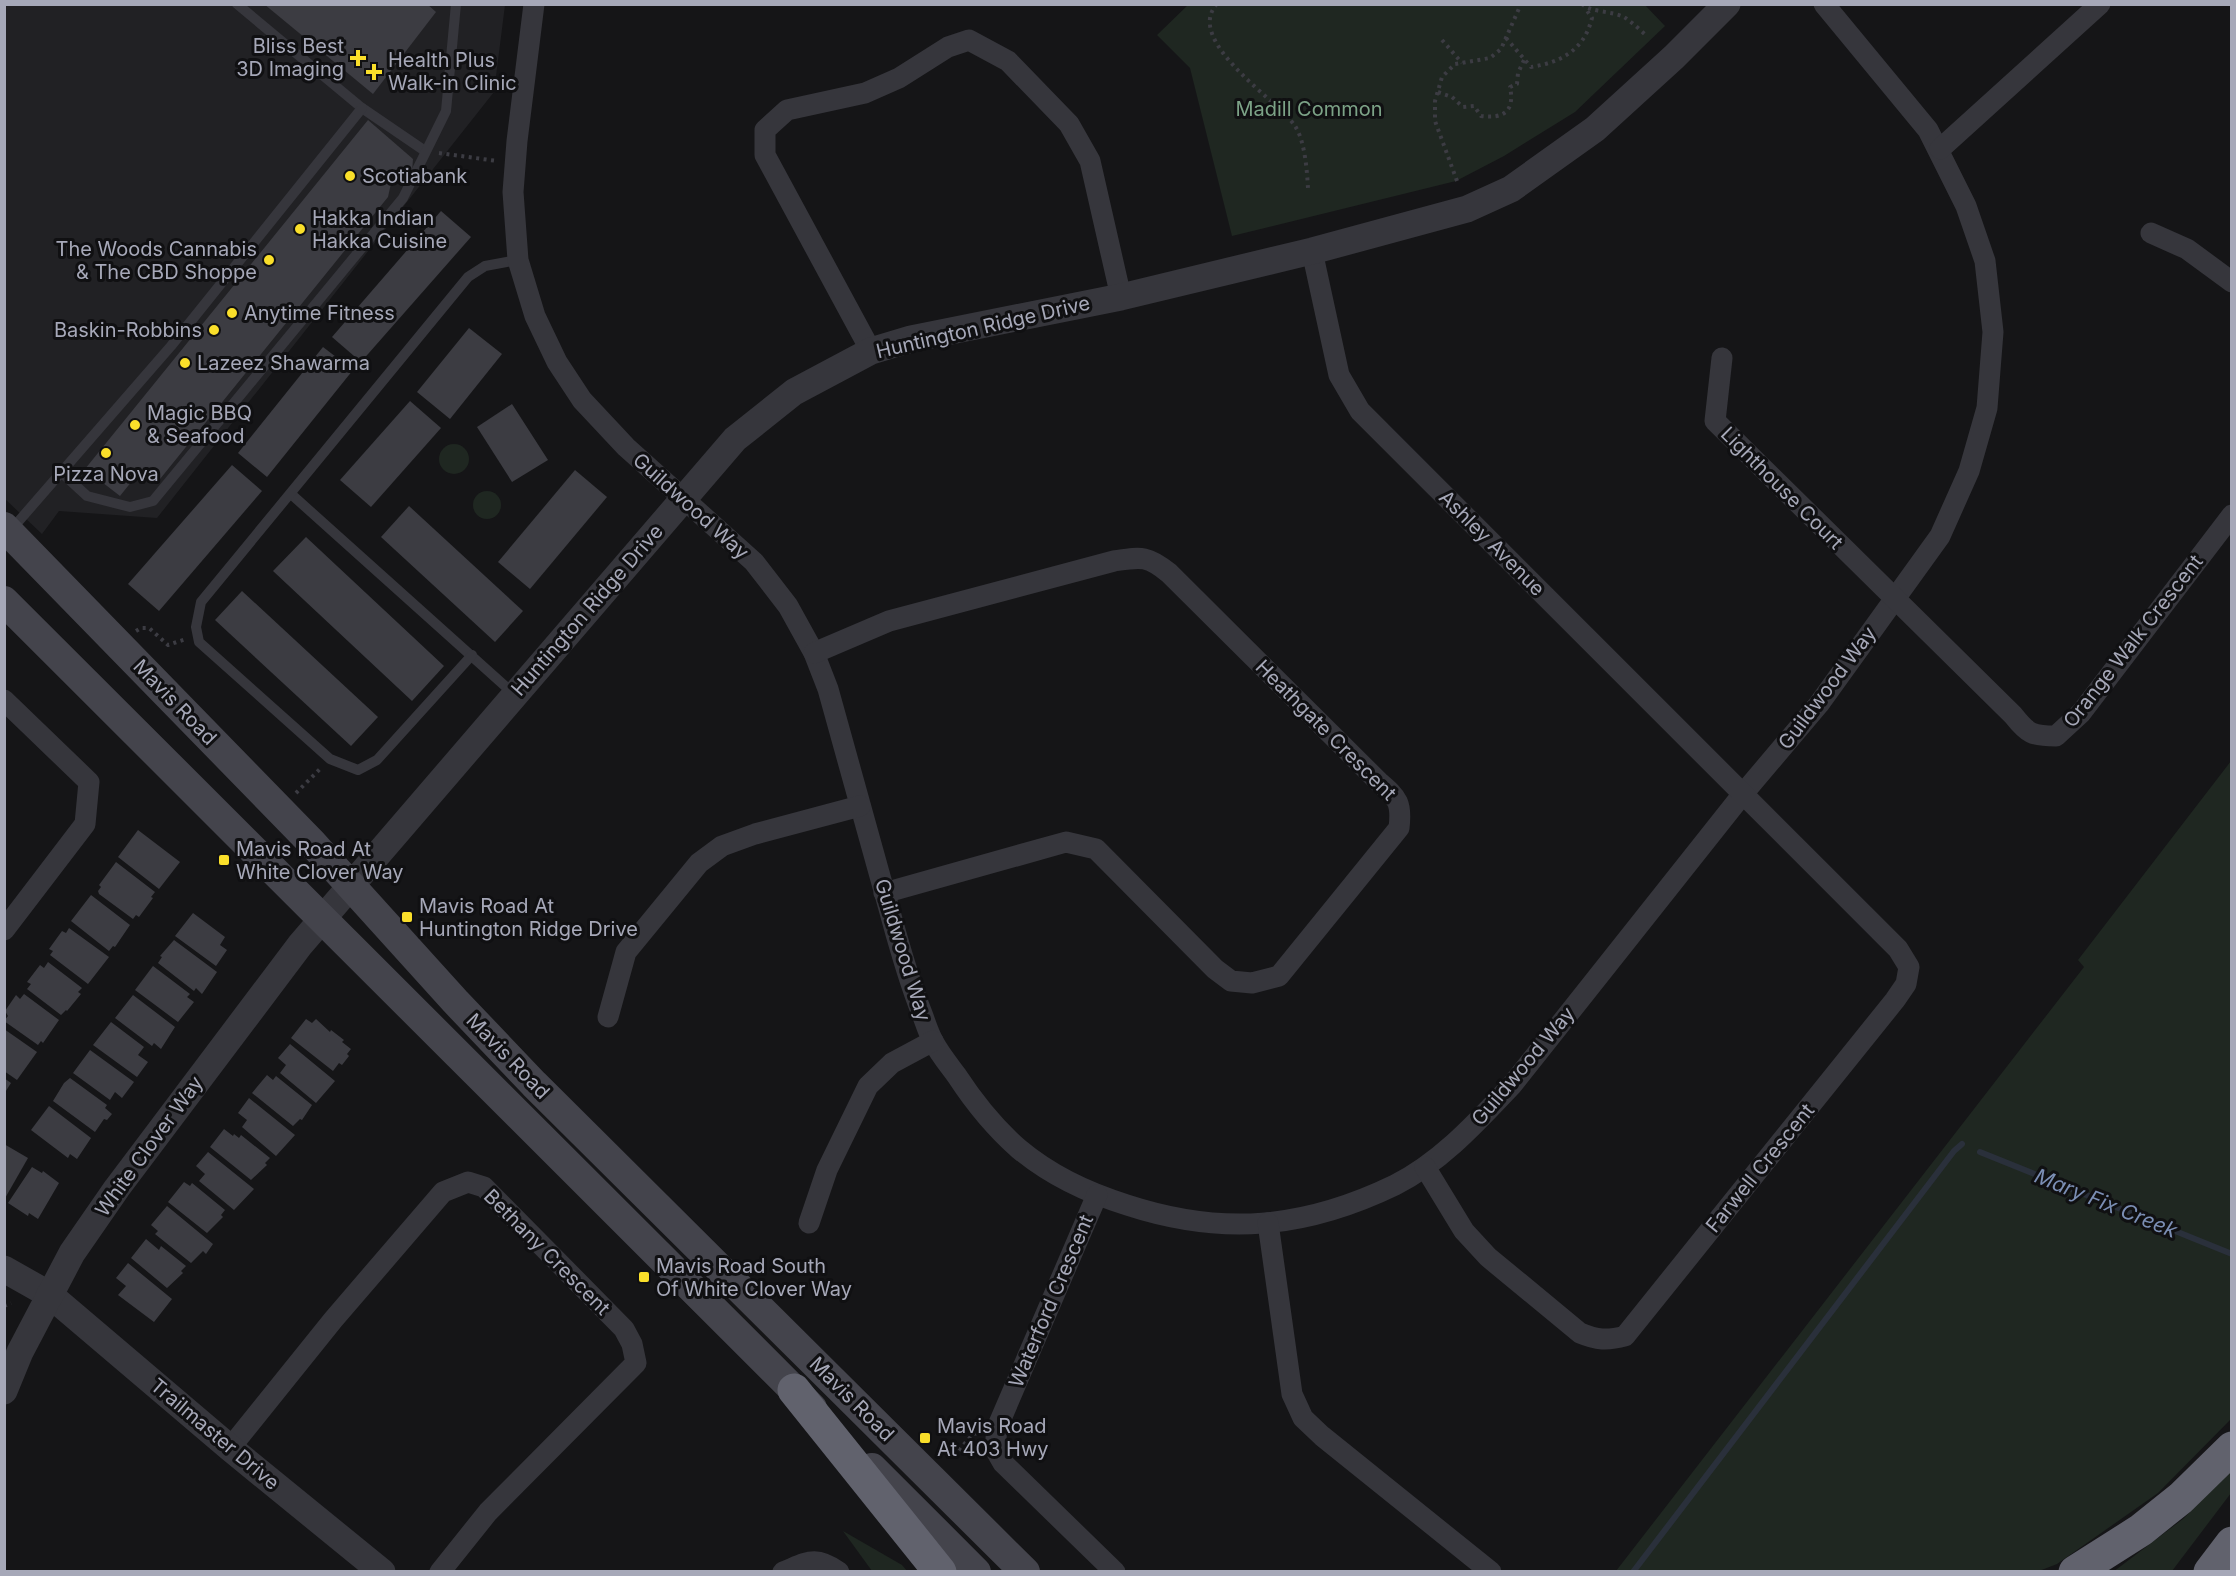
<svg xmlns="http://www.w3.org/2000/svg" width="2236" height="1576" viewBox="0 0 2236 1576" font-family="Inter,sans-serif">
<style>
.built{fill:#212124}
.green{fill:#1f2721}
.lines{fill:none;stroke-linecap:round;stroke-linejoin:round}
.stream{stroke:#2a303b;stroke-width:6}
.building{fill:#3c3c42}
.path{stroke:#3c3c43;stroke-width:4;stroke-dasharray:3 4.5;stroke-linecap:butt}
.service{stroke:#36363c;stroke-width:10}
.minor{stroke:#36363c;stroke-width:21}
.tertiary{stroke:#36363c;stroke-width:27}
.secondary{stroke:#44444c;stroke-width:30}
.motorway{stroke:#61626d;stroke-width:33}
.poi-dot{fill:#fadf2a;stroke:#101012;stroke-width:2}
.labels{text-anchor:middle;dominant-baseline:central;stroke-width:6;stroke-linejoin:round;paint-order:stroke}
.poi-label{font-size:20px;fill:#a6a8b8;stroke:#101012;text-anchor:start}
.park-label{font-size:20px;fill:#7ca387;stroke:#101012}
.street-label{font-size:20px;fill:#a6a8b8;stroke:#101012}
.water-label{font-size:21px;font-style:italic;fill:#7b8eb4;stroke:#101012}
</style>
<rect width="100%" height="100%" fill="#151517"/>
<path class="built" d="M4 5H505L494 92 157 518 59 511 42 534 5 499Z"/>
<g class="green">
<path d="M1188 5 1644 4 1665 26 1575 112 1504 156 1456 181 1232 236 1190 68 1157 35Z"/>
<circle cx="454" cy="459" r="15"/>
<circle cx="487" cy="505" r="14"/>
<path d="M2231 761V1419L2158 1493 2057 1564 2039 1571H1616L2084 967 2078 960Z"/>
<path d="M2231 1471V1493L2172 1571 2113 1572 2183 1519Z"/>
<path d="M843 1531 902 1565 907 1571H872Z"/>
</g>
<g class="lines">
<g class="stream">
<path d="M1980 1152 2232 1254"/>
<path d="M1633 1572 1954 1151 1962 1144"/>
</g>
</g>
<g class="building">
<path d="M264 4H427L436 12 373 94Z"/>
<path d="M368 120 413 159 412 172 394 170 388 197 156 484 140 471 120 496 85 469Z"/>
<path d="M441 211 471 237 361 362 332 337Z"/>
<path d="M469 328 502 354 450 419 417 392Z"/>
<path d="M323 347 353 370 267 477 238 453Z"/>
<path d="M410 401 441 428 371 507 340 480Z"/>
<path d="M512 404 548 460 512 482 477 427Z"/>
<path d="M232 465 262 491 159 611 128 584Z"/>
<path d="M575 470 607 497 530 589 498 562Z"/>
<path d="M409 506 523 611 495 642 381 537Z"/>
<path d="M306 537 444 666 412 701 273 571Z"/>
<path d="M242 591 378 717 351 746 215 620Z"/>
<path d="M138 830 180 862 159 889 118 857Z"/>
<path d="M116 862 155 892 151 897 153 898 139 917 136 915 133 919 99 894 98 891 101 887 99 885Z"/>
<path d="M91 895 130 925 115 947 113 946 109 951 71 921Z"/>
<path d="M193 913 225 937 220 945 227 950 216 966 175 936Z"/>
<path d="M69 928 109 957 88 984 50 955 53 951 49 949 62 931 66 933Z"/>
<path d="M174 940 217 972 202 994 196 988 194 991 158 963 162 957 160 956Z"/>
<path d="M48 962 82 988 78 992 81 994 67 1011 66 1010 61 1015 27 989 31 984 27 982 40 965 44 968Z"/>
<path d="M153 966 190 994 187 997 194 1002 178 1022 135 990Z"/>
<path d="M24 994 59 1020 43 1043 41 1041 38 1045 4 1021 8 1016 5 1011 16 995 20 999Z"/>
<path d="M133 995 175 1027 161 1049 154 1043 152 1046 115 1018Z"/>
<path d="M306 1019 312 1023 316 1019 330 1032 331 1030 344 1040 342 1042 351 1049 347 1054 349 1056 342 1065 339 1063 333 1071 291 1038Z"/>
<path d="M111 1022 144 1047 138 1055 148 1062 137 1077 93 1045Z"/>
<path d="M4 1029 37 1052 17 1080 4 1071Z"/>
<path d="M290 1044 335 1081 316 1103 280 1073 286 1065 278 1058Z"/>
<path d="M90 1050 134 1082 122 1098 115 1092 110 1100 73 1073Z"/>
<path d="M267 1075 273 1080 276 1076 312 1105 302 1120 300 1119 293 1126 252 1093Z"/>
<path d="M4 1078 11 1083 4 1094Z"/>
<path d="M70 1078 107 1105 105 1108 112 1114 107 1120 104 1119 95 1132 53 1101 64 1083Z"/>
<path d="M249 1098 295 1135 276 1156 242 1127 247 1120 238 1113Z"/>
<path d="M49 1106 91 1138 77 1159 70 1154 68 1158 31 1130Z"/>
<path d="M224 1129 233 1136 234 1134 239 1138 241 1135 270 1158 265 1163 267 1165 251 1180 210 1147Z"/>
<path d="M4 1144 28 1158 4 1200Z"/>
<path d="M208 1152 254 1189 234 1210 199 1181 205 1174 196 1166Z"/>
<path d="M32 1167 42 1173 43 1171 59 1183 38 1219 29 1213 28 1216 8 1203Z"/>
<path d="M184 1182 190 1186 192 1183 225 1210 221 1215 223 1217 207 1233 168 1202Z"/>
<path d="M167 1206 213 1244 206 1254 203 1251 191 1263 155 1234 158 1231 151 1225Z"/>
<path d="M146 1239 159 1250 161 1246 186 1266 181 1271 183 1273 167 1288 131 1258Z"/>
<path d="M128 1263 172 1299 154 1322 118 1295 126 1286 116 1278Z"/>
</g>
<g class="lines">
<g class="path">
<path d="M1217 4C1183 41 1279 101 1295 126 1305 141 1307 171 1308 188"/>
<path d="M1582 4C1589 12 1612 11 1624 17 1632 22 1640 30 1647 36"/>
<path d="M1506 38 1531 67C1562 62 1584 50 1592 18L1586 9"/>
<path d="M1442 40 1462 63"/>
<path d="M1438 92 1452 97 1463 107 1474 106 1481 116C1504 119 1515 111 1510 87L1517 84 1518 73 1524 60"/>
<path d="M439 153 497 161"/>
<path d="M1457 181 1435 121V101L1442 77 1455 64 1490 58 1501 49 1521 4"/>
<path d="M136 631 141 628H149L168 645 186 639"/>
<path d="M296 793 321 768"/>
<path d="M4 1306 11 1303"/>
<path d="M954 1456 973 1434 979 1433"/>
</g>
<g class="service">
<path d="M237 4 362 108 425 151"/>
<path d="M62 473 87 496 130 507 153 501 403 198 446 111 456 4"/>
<path d="M291 494 514 694"/>
<path d="M11 530 171 346 362 108"/>
<path d="M472 655 377 760 358 770 330 759 199 642 196 627 201 602 468 277 485 266 518 260"/>
</g>
<g class="minor">
<path d="M534 4 517 141 513 192 518 260 535 316 557 362 582 400 626 447 754 562 788 606 814 653 828 689C848 761 868 833 888 905 898 941 907 976 921 1011 925 1021 928 1032 933 1041 939 1053 949 1065 957 1076 974 1102 995 1128 1019 1149 1050 1175 1088 1193 1127 1205 1222 1236 1304 1229 1395 1185 1441 1162 1477 1122 1512 1085L1742 795 1819 704 1940 536 1969 471 1987 408 1993 332 1985 261 1966 206 1928 130 1824 4"/>
<path d="M1940 149 2100 4"/>
<path d="M2151 233 2187 249 2232 282"/>
<path d="M1312 251 1339 375 1360 411 1898 949 1909 967 1906 984 1895 1000 1625 1336C1607 1341 1597 1340 1580 1333L1488 1257 1464 1231 1425 1167"/>
<path d="M871 351 765 155V130L787 110 865 93 899 78 948 47 969 40 1008 61 1069 124 1090 161 1121 297"/>
<path d="M1722 358 1715 421 2013 715C2028 734 2032 736 2056 736L2081 713 2232 515"/>
<path d="M814 653 889 621 1114 561C1141 557 1147 555 1169 573L1379 782C1398 798 1402 803 1399 828L1279 976 1252 983 1231 981 1215 969 1096 849 1066 842 884 893"/>
<path d="M4 700 89 782 85 824 4 930"/>
<path d="M608 1017 626 952 699 863 722 846 755 834 860 806"/>
<path d="M1097 1195 997 1428 995 1449 1003 1463 1115 1572"/>
<path d="M809 1223 827 1170 868 1086 892 1063 933 1041"/>
<path d="M1268 1223 1292 1394 1303 1418 1322 1436 1491 1572"/>
<path d="M230 1448 333 1320 443 1192 468 1182 484 1187 624 1329 632 1344 636 1363 488 1512 440 1572"/>
<path d="M783 1572C808 1562 815 1555 839 1572"/>
</g>
<g class="tertiary">
<path d="M4 1269 50 1295 230 1448 382 1572"/>
<path d="M4 1391 20 1352 72 1253 117 1188 300 945 735 439 794 392 871 351 911 339 1121 297 1312 251 1467 209 1511 189 1595 129 1674 57 1727 4"/>
</g>
<g class="secondary">
<path d="M4 527 313 844 455 1001 534 1084 1025 1572"/>
<path d="M4 601 812 1408"/>
<path d="M872 1468 976 1572"/>
</g>
<g class="motorway">
<path d="M794 1390 940 1572"/>
<path d="M2075 1572 2141 1530 2181 1498 2232 1448"/>
<path d="M2210 1572 2232 1543"/>
</g>
</g>
<g class="poi-dot">
<path d="M355 49h6v6h6v6h-6v6h-6v-6h-6v-6h6z"/>
<path d="M371 63h6v6h6v6h-6v6h-6v-6h-6v-6h6z"/>
<circle cx="350" cy="176" r="6"/>
<circle cx="300" cy="229" r="6"/>
<circle cx="269" cy="260" r="6"/>
<circle cx="232" cy="313" r="6"/>
<circle cx="214" cy="330" r="6"/>
<circle cx="185" cy="363" r="6"/>
<circle cx="135" cy="425" r="6"/>
<circle cx="106" cy="453" r="6"/>
<rect x="218" y="854" width="12" height="12" rx="3"/>
<rect x="401" y="911" width="12" height="12" rx="3"/>
<rect x="638" y="1271" width="12" height="12" rx="3"/>
<rect x="919" y="1432" width="12" height="12" rx="3"/>
</g>
<g class="labels">
<g class="poi-label">
<text x="344" y="46" text-anchor="end">Bliss Best<tspan x="344" dy="23">3D Imaging</tspan></text>
<text x="388" y="60">Health Plus<tspan x="388" dy="23">Walk-in Clinic</tspan></text>
<text x="362" y="176">Scotiabank</text>
<text x="312" y="218">Hakka Indian<tspan x="312" dy="23">Hakka Cuisine</tspan></text>
<text x="257" y="249" text-anchor="end">The Woods Cannabis<tspan x="257" dy="23">&amp; The CBD Shoppe</tspan></text>
<text x="244" y="313">Anytime Fitness</text>
<text x="202" y="330" text-anchor="end">Baskin-Robbins</text>
<text x="197" y="363">Lazeez Shawarma</text>
<text x="147" y="413">Magic BBQ<tspan x="147" dy="23">&amp; Seafood</tspan></text>
<text x="106" y="474" text-anchor="middle">Pizza Nova</text>
<text x="236" y="849">Mavis Road At<tspan x="236" dy="23">White Clover Way</tspan></text>
<text x="419" y="906">Mavis Road At<tspan x="419" dy="23">Huntington Ridge Drive</tspan></text>
<text x="656" y="1266">Mavis Road South<tspan x="656" dy="23">Of White Clover Way</tspan></text>
<text x="937" y="1426">Mavis Road<tspan x="937" dy="23">At 403 Hwy</tspan></text>
</g>
<g class="park-label">
<text x="1309" y="109">Madill Common</text>
</g>
<g class="street-label">
<text transform="translate(983 327) rotate(-13)">Huntington Ridge Drive</text>
<text transform="translate(1782 488) rotate(45)">Lighthouse Court</text>
<text transform="translate(691 506) rotate(42)">Guildwood Way</text>
<text transform="translate(1492 543) rotate(45)">Ashley Avenue</text>
<text transform="translate(587 610) rotate(-49)">Huntington Ridge Drive</text>
<text transform="translate(2133 641) rotate(-52)">Orange Walk Crescent</text>
<text transform="translate(1827 688) rotate(-53)">Guildwood Way</text>
<text transform="translate(175 702) rotate(46)">Mavis Road</text>
<text transform="translate(1326 730) rotate(45)">Heathgate Crescent</text>
<text transform="translate(903 950) rotate(73)">Guildwood Way</text>
<text transform="translate(508 1056) rotate(46)">Mavis Road</text>
<text transform="translate(1523 1066) rotate(-50)">Guildwood Way</text>
<text transform="translate(149 1146) rotate(-54)">White Clover Way</text>
<text transform="translate(1760 1168) rotate(-51)">Farwell Crescent</text>
<text transform="translate(547 1252) rotate(45)">Bethany Crescent</text>
<text transform="translate(1051 1301) rotate(-67)">Waterford Crescent</text>
<text transform="translate(852 1399) rotate(45)">Mavis Road</text>
<text transform="translate(215 1434) rotate(40)">Trailmaster Drive</text>
</g>
<g class="water-label">
<text transform="translate(2106 1203) rotate(22)">Mary Fix Creek</text>
</g>
</g>
<rect width="2236" height="1576" fill="none" stroke="#a6a8b8" stroke-width="12"/>
</svg>
